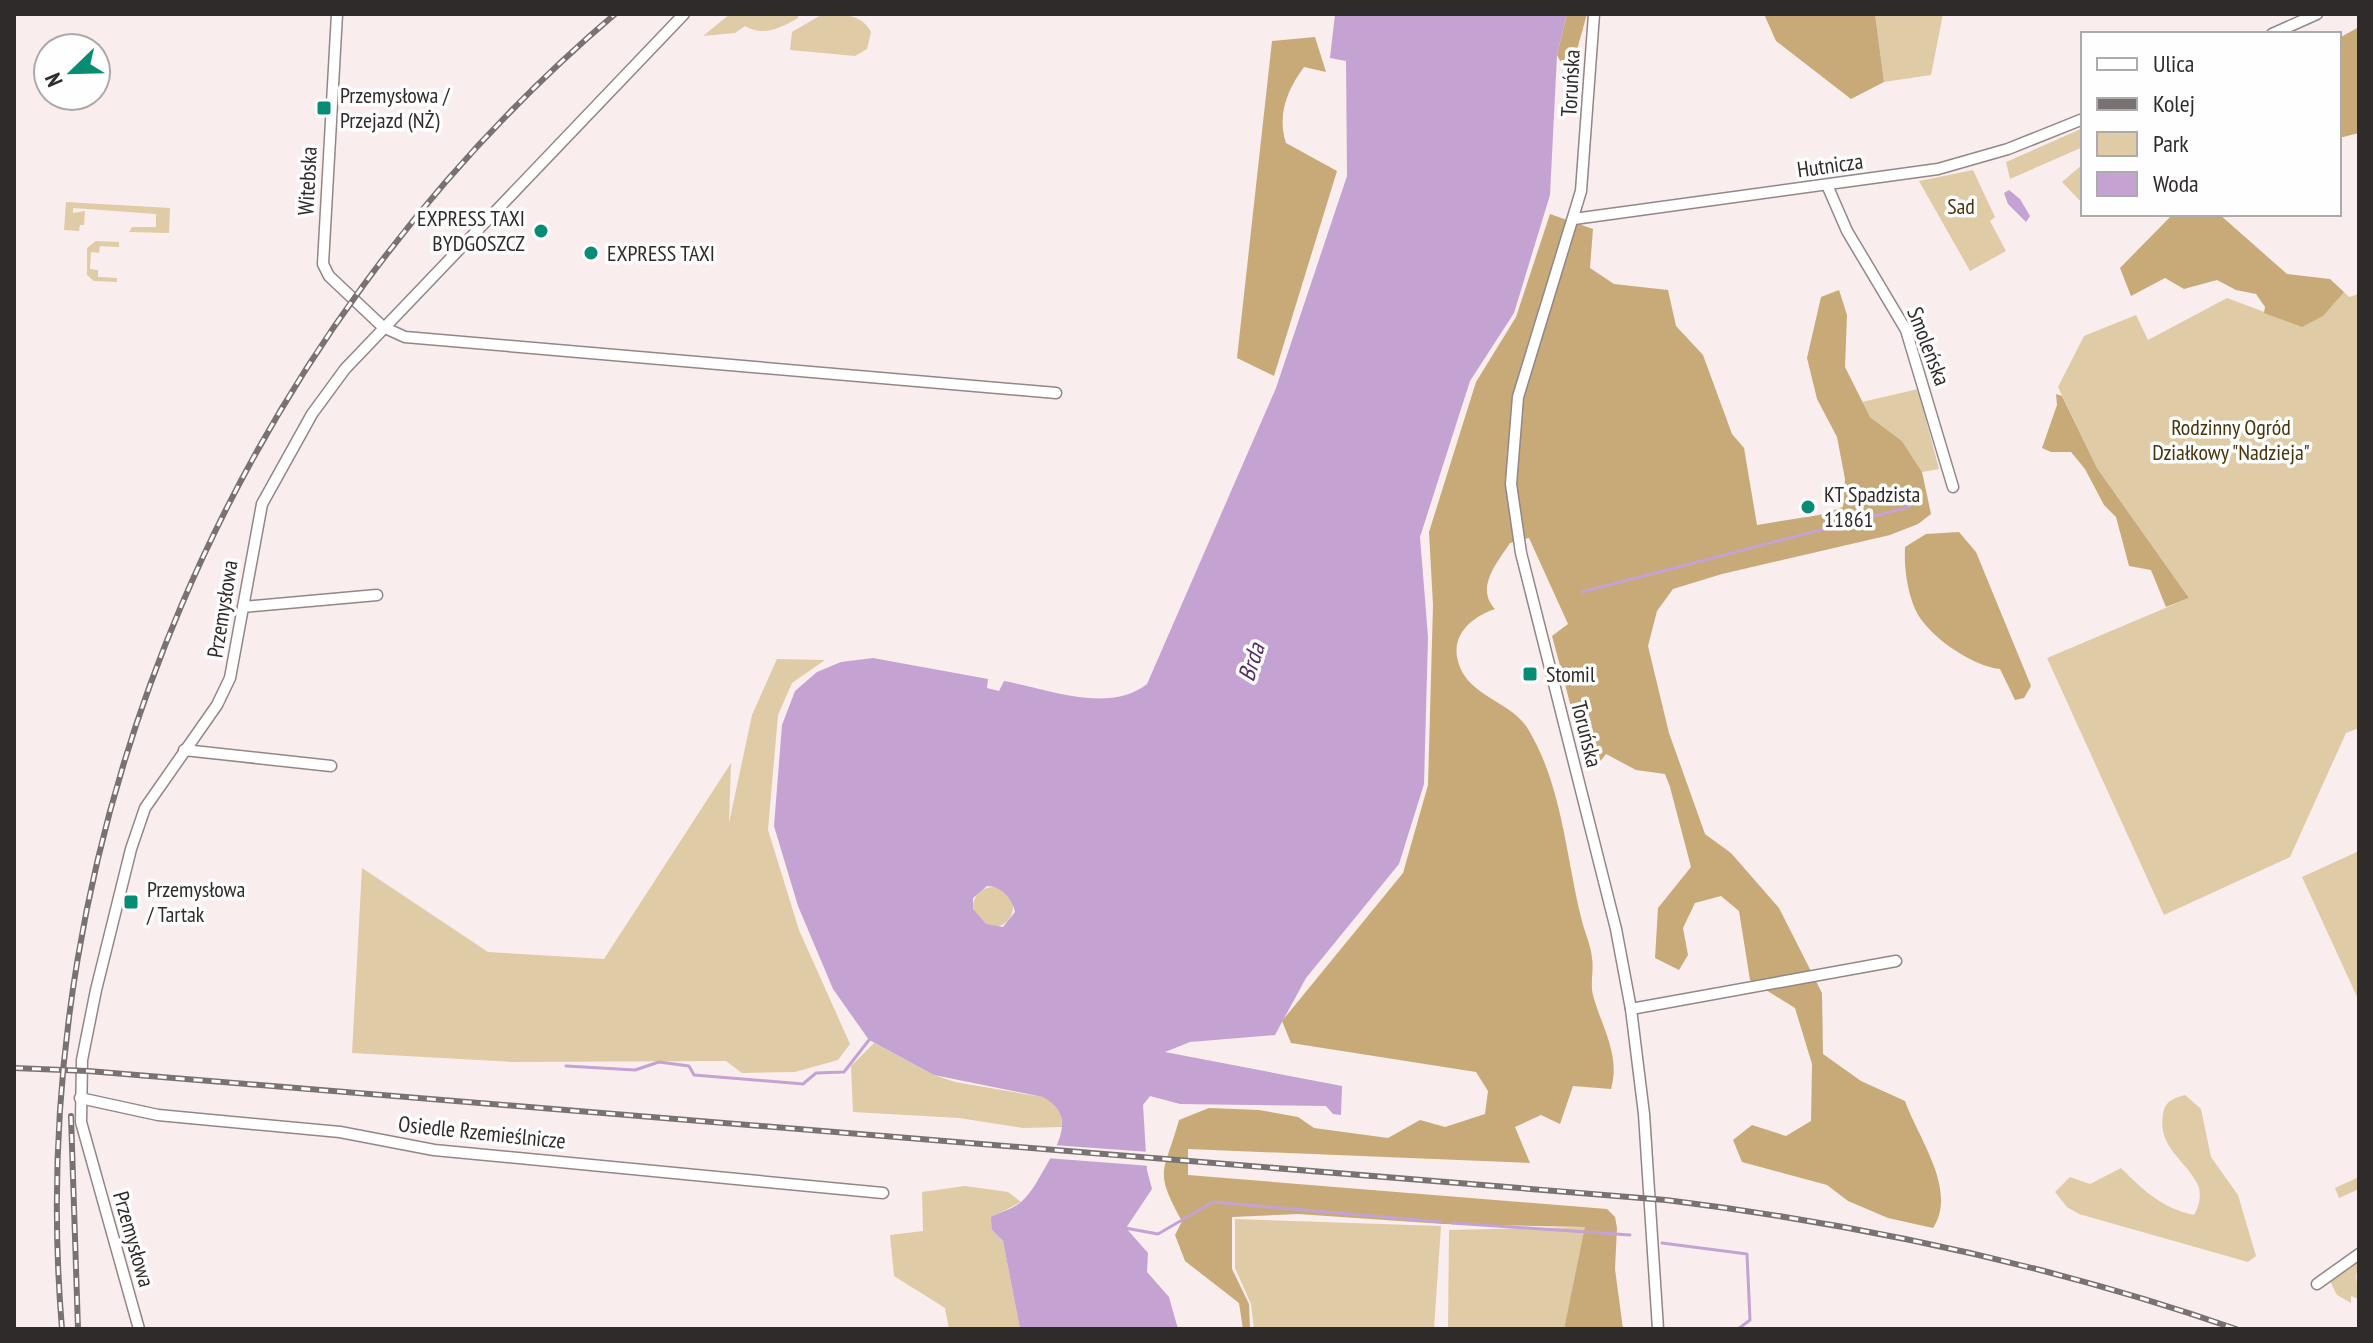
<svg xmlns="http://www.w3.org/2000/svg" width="2373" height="1343" viewBox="0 0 2373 1343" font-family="'PT Sans Narrow',sans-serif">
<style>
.green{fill:#e0cba7}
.forest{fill:#c8aa78}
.water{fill:#c4a3d2;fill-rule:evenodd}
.pier{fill:#faeded}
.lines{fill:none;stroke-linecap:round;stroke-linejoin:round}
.stream{stroke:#c4a3d2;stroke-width:3}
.minor-casing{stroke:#928786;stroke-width:13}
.minor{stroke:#fff;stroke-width:10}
.rail-casing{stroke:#7a7272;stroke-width:6}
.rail{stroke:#fefefe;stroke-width:3;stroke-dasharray:9;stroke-linecap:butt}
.poi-dot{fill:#078d73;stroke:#fefefe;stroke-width:3}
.labels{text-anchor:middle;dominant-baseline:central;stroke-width:7;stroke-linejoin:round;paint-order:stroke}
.street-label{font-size:22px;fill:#302b2b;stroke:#fefefe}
.poi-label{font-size:22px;fill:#302b2b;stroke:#fefefe;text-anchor:start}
.park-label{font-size:22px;fill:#49340a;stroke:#fefefe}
.water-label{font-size:24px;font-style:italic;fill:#552b65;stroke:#fefefe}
</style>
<rect width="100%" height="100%" fill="#faeded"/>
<g class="green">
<path d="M730 14H798V18C781 28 762 37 745 26L735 33 703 36Z"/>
<path d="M1875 14H1943L1931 75 1884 82Z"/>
<path d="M821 15C840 14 861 13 871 32L867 49 855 56 790 50 792 32Z"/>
<path d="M2083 128V147L2010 179 2006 162Z"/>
<path d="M2083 164V204L2062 182Z"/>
<path d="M1973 170 1995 217 1990 221 2006 251 1970 271 1919 181Z"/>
<path d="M66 202 170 208 169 233 129 232 132 227H156V214L73 208V213L85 211 84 225H80L79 231 64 230Z"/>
<path d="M96 241 119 242V247L100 246 99 253 91 252 90 269 98 270V277L117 278V282L94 281 87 275V248Z"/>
<path d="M2344 292 2349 297 2359 294V728L2346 733 2290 857 2164 915 2047 658 2189 598 2097 468 2058 387 2084 336 2136 315 2148 340 2227 298 2302 326Z"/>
<path d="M1918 389 1939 469 1922 472 1902 441 1870 417 1862 402Z"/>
<path d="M777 659 825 660 792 683 778 715 768 830 799 930 850 1044 838 1060 795 1072 742 1073 726 1061 514 1062 352 1053 362 868 488 952 604 959 731 763 729 823 752 715Z"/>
<path d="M2359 851V1001L2302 877Z"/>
<circle cx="993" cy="907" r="20"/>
<path d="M874 1043 934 1075 955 1082 1043 1097C1057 1104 1062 1111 1062 1127L1023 1128 959 1118 853 1112 851 1066Z"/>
<path d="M2185 1095 2201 1109 2211 1157 2238 1195 2256 1256 2248 1262 2079 1214 2067 1207 2055 1192 2070 1177 2090 1184 2121 1168C2144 1191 2162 1208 2194 1215 2199 1207 2202 1195 2198 1185 2185 1159 2157 1147 2163 1114 2165 1101 2174 1098 2185 1095Z"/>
<path d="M2359 1177V1189L2339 1198 2335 1188Z"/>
<path d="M965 1186 1008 1192 1021 1202 992 1217V1230L1003 1241 1020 1329H949L945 1308 894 1276 890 1235 923 1231 922 1192Z"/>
<path d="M1235 1219 1441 1226 1434 1329H1254L1251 1304 1235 1268Z"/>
<path d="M1586 1227 1564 1329H1448L1449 1230Z"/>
<path d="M2359 1263 2356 1276 2359 1299 2351 1296V1303L2337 1295 2330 1281 2350 1264Z"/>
</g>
<g class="forest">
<path d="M1567 14H1587L1569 78 1557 55Z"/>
<path d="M1764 14H1875L1884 82 1851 99 1776 41Z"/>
<path d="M2359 27V133L2339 138V38Z"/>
<path d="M1315 37 1326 72 1304 67C1287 90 1277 115 1286 143L1337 171 1274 376 1237 358 1272 41Z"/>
<path d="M1550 214 1593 229 1590 268 1614 284 1668 290 1676 326 1703 355 1732 434 1744 448 1757 525 1819 515 1843 507 1845 479 1837 437 1817 399 1807 358 1821 297 1839 290 1847 315 1845 367 1870 417 1902 441 1922 472 1931 514 1918 524 1890 535 1722 574 1673 589 1657 611 1648 646 1669 733 1705 834 1731 853 1779 908 1822 993 1823 1054 1861 1081 1905 1101C1918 1138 1958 1190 1933 1228L1888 1218 1848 1201 1827 1185 1742 1162 1733 1140 1752 1125 1786 1136 1811 1121 1812 1064 1795 1008 1750 980 1739 911 1721 896 1695 903 1683 928 1688 955 1679 970 1655 958 1658 908 1691 867 1670 787 1665 774 1636 770 1606 754 1596 767 1586 763 1552 636 1568 624 1529 538 1510 543C1497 563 1475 588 1495 609 1474 616 1453 632 1457 657 1464 697 1510 699 1528 729 1562 785 1566 856 1581 917 1584 931 1591 945 1592 958 1594 970 1590 983 1593 995 1601 1026 1621 1055 1611 1089L1573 1086 1560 1124 1541 1115 1515 1127 1530 1163 1188 1149V1175L1607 1209 1615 1217 1617 1228 1615 1269 1623 1329H1564L1585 1227 1443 1224 1298 1214 1232 1217V1269L1249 1304 1250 1329H1243L1239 1303 1185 1261 1175 1235 1182 1221C1153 1169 1164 1174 1179 1120L1209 1108 1259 1110 1298 1117 1314 1128 1388 1138 1420 1120 1445 1127 1485 1114 1488 1091 1476 1072 1291 1043 1282 1021 1403 873 1428 785 1433 605 1429 532 1476 382 1516 317Z"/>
<path d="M2173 214H2219L2287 274 2330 279 2344 292 2323 316 2302 327 2264 313 2265 307 2256 294 2236 290 2217 280 2184 289 2165 278 2131 296 2120 268Z"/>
<path d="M2056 394 2062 396 2097 468 2189 598 2166 607 2151 570 2129 566 2116 517 2104 505 2085 469 2071 452H2051L2042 448 2057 405Z"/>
<path d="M1959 532 1976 552 2031 686 2024 698 2015 700 2000 669C1972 666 1927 636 1915 609 1907 590 1904 568 1905 547L1926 534Z"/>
</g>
<g class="water">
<path d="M1335 14H1567L1557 55 1550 195 1514 313 1470 381 1420 537 1428 637 1424 784 1399 864 1306 978 1275 1035 1190 1042 1165 1052 1342 1086 1341 1115 1333 1114 1326 1106 1180 1104 1150 1096 1143 1105 1147 1170 1152 1189 1126 1228 1148 1253 1147 1272 1169 1297 1178 1329H1020L1003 1241 992 1230 991 1217C1000 1212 1012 1209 1020 1203 1031 1194 1039 1178 1046 1166 1060 1141 1075 1114 1043 1097L934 1075 869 1040 833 989 798 906 774 826 782 725 795 691 817 672 841 662 873 658 988 679 987 688 999 691 1004 681C1048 689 1109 714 1147 684L1276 388 1347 176 1346 61 1330 58ZM987 886C1001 886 1012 898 1015 912L1003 927 986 924 973 909V898Z"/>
<path d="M2009 190 2020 199 2030 216 2026 222 2008 204 2004 193Z"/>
</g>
<g class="pier">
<path d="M1053 1145 1150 1152V1158L1050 1150Z"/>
<path d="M1049 1152 1150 1160 1151 1166 1046 1158Z"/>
</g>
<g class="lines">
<g class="stream">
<path d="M1582 592 1909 507"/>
<path d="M566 1066 635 1070 659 1062 689 1066 694 1075 803 1084 816 1073 844 1072 869 1040"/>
<path d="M1452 1223 1630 1235"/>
<path d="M1125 1228 1158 1234 1213 1202 1441 1222"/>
<path d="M1662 1243 1747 1254 1750 1320 1738 1329"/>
</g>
<g class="minor-casing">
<g id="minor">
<path d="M337 14 323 264 329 276 383 327 405 337 1056 393"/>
<path d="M1594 14 1581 191 1518 397 1511 484 1521 553 1616 929 1631 1009 1644 1114 1658 1329"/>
<path d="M2272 34 2317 14"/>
<path d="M1827 185 1847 231 1906 330 1953 487"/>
<path d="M1574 219 1938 169 2008 149 2083 119"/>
<path d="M243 607 377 595"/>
<path d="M184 750 331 766"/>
<path d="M1631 1009 1896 961"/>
<path d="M80 1098 158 1115 340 1132 434 1150 883 1193"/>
<path d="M2317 1284 2359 1254"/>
<path d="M139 1329 81 1122 82 1060 96 990 131 849 145 808 217 705 230 678 262 504 312 414 345 369 684 14"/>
</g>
</g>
<use href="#minor" class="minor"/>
<g class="rail-casing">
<g id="rail">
<path d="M14 1068 88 1071 1666 1200C1859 1224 2052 1265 2236 1329"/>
<path d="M71 1116 78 1329"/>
<path d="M62 1329C20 832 238 335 615 14"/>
</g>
</g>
<use href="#rail" class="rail"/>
</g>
<g class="poi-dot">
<rect x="316" y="100" width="16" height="16" rx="4"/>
<circle cx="541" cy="231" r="8"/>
<circle cx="591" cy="253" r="8"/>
<circle cx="1808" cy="507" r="8"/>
<rect x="1522" y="666" width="16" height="16" rx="4"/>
<rect x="123" y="894" width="16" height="16" rx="4"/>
</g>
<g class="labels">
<g class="street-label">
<text transform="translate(1570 83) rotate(-87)">Toruńska</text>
<text transform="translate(1830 165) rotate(-8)">Hutnicza</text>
<text transform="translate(307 181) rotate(-87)">Witebska</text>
<text transform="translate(1929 346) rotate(69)">Smoleńska</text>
<text transform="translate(222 609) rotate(-81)">Przemysłowa</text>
<text transform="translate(1587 734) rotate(76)">Toruńska</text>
<text transform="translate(482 1132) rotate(6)">Osiedle Rzemieślnicze</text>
<text transform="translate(134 1239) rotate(74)">Przemysłowa</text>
</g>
<g class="poi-label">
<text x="340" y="95">Przemysłowa /<tspan x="340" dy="25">Przejazd (NŻ)</tspan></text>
<text x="525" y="218" text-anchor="end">EXPRESS TAXI<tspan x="525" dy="25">BYDGOSZCZ</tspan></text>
<text x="607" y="253">EXPRESS TAXI</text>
<text x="1824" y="494">KT Spadzista<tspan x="1824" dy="25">11861</tspan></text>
<text x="1546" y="674">Stomil</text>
<text x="147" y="889">Przemysłowa<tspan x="147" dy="25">/ Tartak</tspan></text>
</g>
<g class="park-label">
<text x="1961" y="206">Sad</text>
<text x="2231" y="427">Rodzinny Ogród<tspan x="2231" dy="25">Działkowy "Nadzieja"</tspan></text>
</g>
<g class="water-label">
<text transform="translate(1251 662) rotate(-72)">Brda</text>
</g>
</g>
<rect width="2373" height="1343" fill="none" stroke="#302b2b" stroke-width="32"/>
<rect x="2081" y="32" width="260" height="184" fill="#fefefe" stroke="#acaaaa" stroke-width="2"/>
<rect x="2097" y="58" width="40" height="12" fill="#ffffff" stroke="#acaaaa" stroke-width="2"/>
<text x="2153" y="72" font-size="24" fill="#302b2b">Ulica</text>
<rect x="2097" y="98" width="40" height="12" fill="#7a7272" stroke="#acaaaa" stroke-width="2"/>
<text x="2153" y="112" font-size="24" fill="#302b2b">Kolej</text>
<rect x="2097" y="132" width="40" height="24" fill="#e0cba7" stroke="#acaaaa" stroke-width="2"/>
<text x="2153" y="152" font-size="24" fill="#302b2b">Park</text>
<rect x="2097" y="172" width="40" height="24" fill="#c4a3d2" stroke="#acaaaa" stroke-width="2"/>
<text x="2153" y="192" font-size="24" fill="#302b2b">Woda</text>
<g transform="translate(72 72) rotate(247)"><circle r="38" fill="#fefefe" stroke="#acaaaa" stroke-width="2"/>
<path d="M0-6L14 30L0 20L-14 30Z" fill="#078d73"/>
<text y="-12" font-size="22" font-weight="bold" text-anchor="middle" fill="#302b2b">N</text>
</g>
</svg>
